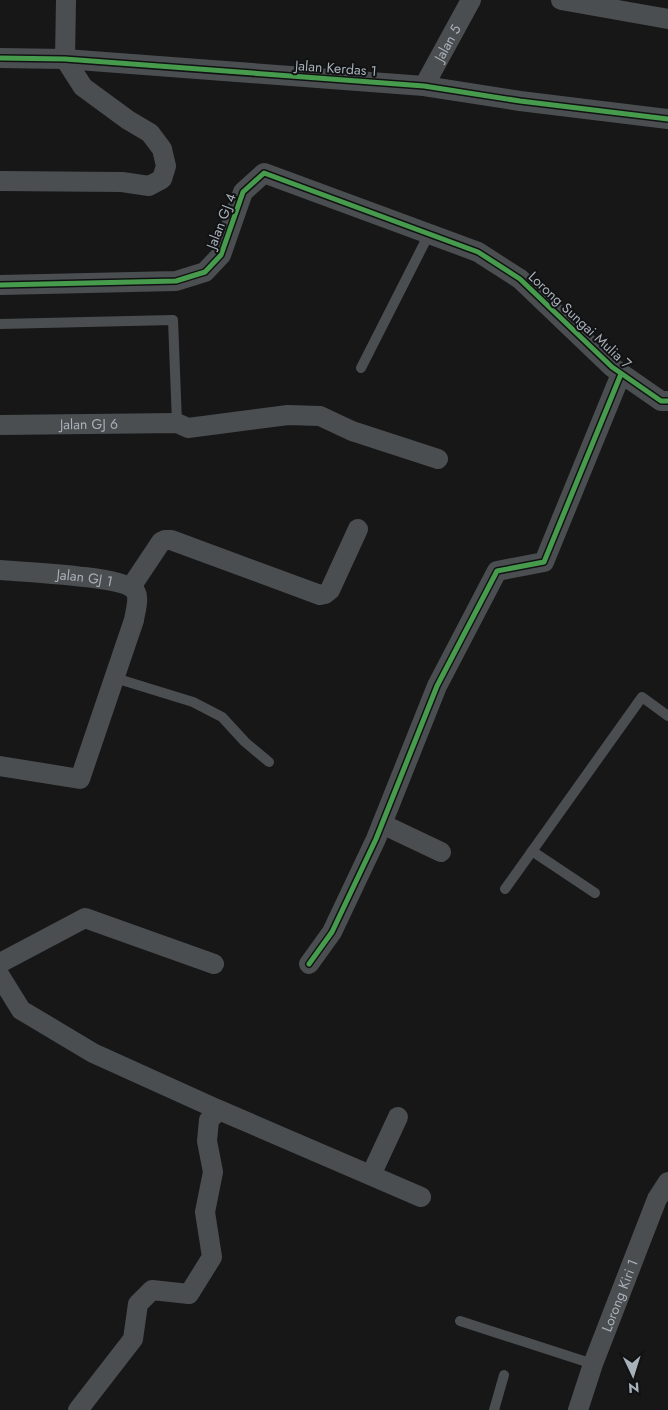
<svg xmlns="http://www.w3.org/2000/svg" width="668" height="1410" viewBox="0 0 668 1410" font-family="Jost,sans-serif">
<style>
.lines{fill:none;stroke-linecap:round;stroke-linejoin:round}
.service{stroke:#4b4e50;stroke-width:10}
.minor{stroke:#4b4e50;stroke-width:20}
.cycleway-casing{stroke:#111213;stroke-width:8}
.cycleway{stroke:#469c4c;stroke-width:5}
.labels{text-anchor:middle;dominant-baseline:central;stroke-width:4;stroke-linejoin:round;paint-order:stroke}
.street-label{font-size:14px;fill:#a8b0b9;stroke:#111213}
</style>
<rect width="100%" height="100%" fill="#171717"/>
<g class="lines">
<g class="service">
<path d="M0 324 173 320 177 423"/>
<path d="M361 368 429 234"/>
<path d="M115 678 193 702 222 717 245 742 269 762"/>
<path d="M532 851 595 893"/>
<path d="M505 889 642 697 668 716"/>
<path d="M460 1321 593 1364"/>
<path d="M494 1410 504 1375"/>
</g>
<g class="minor">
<path d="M561 0 668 19"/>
<path d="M0 58 65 59 424 86 520 101 668 119"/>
<path id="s1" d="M424 86 471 0"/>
<path d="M0 181 122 182 149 186 162 179 166 166 162 149 150 133 128 120 83 87 65 59 66 0"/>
<path d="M0 285 176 281 205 272 221 255 243 192 264 173 478 252 520 279 612 367 661 401H668"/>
<path id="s2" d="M0 425 177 423 188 428 288 415 320 416 352 431 438 459"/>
<path id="s3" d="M0 570C22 572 125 576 135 591 140 598 135 612 134 620L80 779 0 766"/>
<path d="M131 587 161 542 165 540H171L320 595 325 594 330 590 358 529"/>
<path d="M382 824 441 852"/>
<path d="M0 963 85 918 214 964"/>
<path d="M309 964 332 932 376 839 437 686 497 571 544 562 621 374"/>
<path d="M0 976 21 1010 93 1053 219 1110"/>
<path d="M371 1175 398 1117"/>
<path d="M78 1410 133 1339 138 1304 152 1290 189 1294 212 1257 205 1212 213 1172 207 1141 209 1120 219 1110 421 1197"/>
<path id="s4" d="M578 1410 593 1364 657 1199 668 1182"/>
</g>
<g class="cycleway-casing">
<g id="cycleway">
<path d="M0 58 65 59 424 86 520 101 668 119"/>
<path d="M0 285 176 281 205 272 221 255 243 192 264 173 478 252 520 279 612 367 661 401H668"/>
<path d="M309 964 332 932 376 839 437 686 497 571 544 562 621 374"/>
</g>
</g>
<use href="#cycleway" class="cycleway"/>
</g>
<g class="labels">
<g class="street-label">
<text stroke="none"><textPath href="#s1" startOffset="49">Jalan 5</textPath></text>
<text transform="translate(336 68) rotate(4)">Jalan Kerdas 1</text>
<text transform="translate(221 221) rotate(-69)">Jalan GJ 4</text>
<text transform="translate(580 320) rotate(43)">Lorong Sungai Mulia 7</text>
<text stroke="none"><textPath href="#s2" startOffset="89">Jalan GJ 6</textPath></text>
<text stroke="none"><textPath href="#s3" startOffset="85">Jalan GJ 1</textPath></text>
<text stroke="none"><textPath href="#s4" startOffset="122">Lorong Kiri 1</textPath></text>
</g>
</g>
<g transform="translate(633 1375) rotate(176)" stroke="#111213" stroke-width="4" paint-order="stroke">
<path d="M0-4L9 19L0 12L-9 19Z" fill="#a8b0b9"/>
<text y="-8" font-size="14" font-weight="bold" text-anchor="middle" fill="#a8b0b9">N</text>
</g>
</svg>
